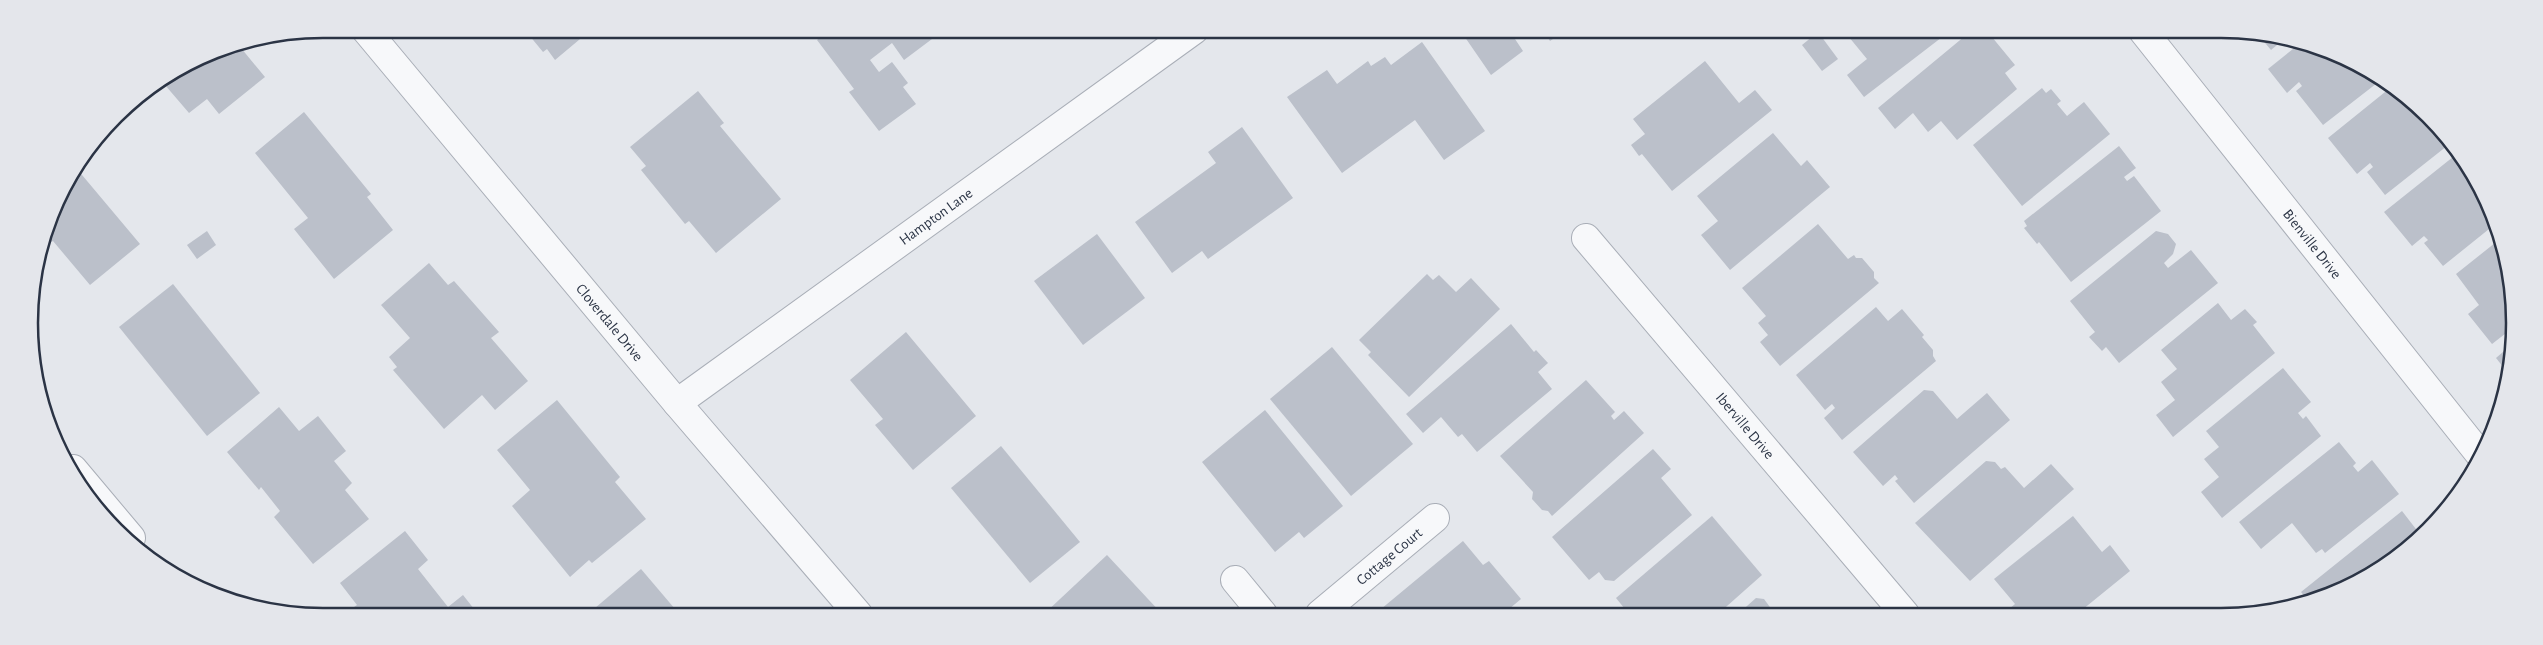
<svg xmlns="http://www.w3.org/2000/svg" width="2543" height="645" viewBox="0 0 2543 645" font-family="'Alegreya Sans',sans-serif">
<rect width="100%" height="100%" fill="#e4e7ec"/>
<g fill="#bbc0ca">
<polygon points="525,29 592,29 555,60 547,49 543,52 529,35 533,33 530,29 528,32"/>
<polygon points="830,29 932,30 936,36 904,60 892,43 870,60 879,72 892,62 908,83 903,87 916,104 879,131 849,92 854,89 817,40"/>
<polygon points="1460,30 1521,30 1513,36 1523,51 1491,75"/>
<polygon points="1543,30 1566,30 1550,41"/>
<polygon points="1844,31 1950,31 1864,97 1847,75 1867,59"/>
<polygon points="1971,31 1987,31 2015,65 2005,73 2017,89 1957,140 1941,121 1928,132 1913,113 1895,129 1878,108"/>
<polygon points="2255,31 2259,31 2283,40 2271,50"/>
<polygon points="1818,32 1838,59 1822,71 1802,45"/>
<polygon points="1422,42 1485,131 1444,160 1415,120 1342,173 1287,97 1327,70 1337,84 1368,61 1371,66 1385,57 1391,65"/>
<polygon points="246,44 241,48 265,77 219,114 207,99 189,113 165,85 181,69 210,51"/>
<polygon points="2298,45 2368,68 2381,80 2323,125 2296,91 2302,86 2299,82 2287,93 2268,69"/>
<polygon points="1705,61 1739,103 1755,90 1772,110 1672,191 1642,154 1639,156 1631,145 1645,134 1633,119"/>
<polygon points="2042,88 2046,93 2051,89 2061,101 2057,104 2067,116 2084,102 2110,134 2022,206 1973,145"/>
<polygon points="2390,88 2452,142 2385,195 2367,172 2373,167 2370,163 2357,174 2328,138"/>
<polygon points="698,91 724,123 720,126 781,199 716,253 689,221 685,224 641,170 646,166 630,147"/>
<polygon points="304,112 371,194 367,197 393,230 334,279 294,229 308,218 255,153"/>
<polygon points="1242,127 1293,198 1208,259 1202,251 1172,273 1135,222 1216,163 1208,152"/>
<polygon points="1773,133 1801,166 1807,160 1830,187 1730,270 1701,235 1718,221 1697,196"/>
<polygon points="2119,146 2136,168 2124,177 2127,181 2134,176 2161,211 2071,282 2039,242 2037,244 2024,228 2027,226 2024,221"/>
<polygon points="2458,153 2494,225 2443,266 2424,243 2428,240 2424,236 2412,246 2384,212"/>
<polygon points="77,169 140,244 90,285 53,241 45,245 59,192"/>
<polygon points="1818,224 1848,259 1854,255 1856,258 1862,258 1874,272 1874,278 1879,283 1780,366 1760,342 1768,335 1758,323 1766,316 1742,288"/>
<polygon points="207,231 216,245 197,259 187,245"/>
<polygon points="2156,231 2168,234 2176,244 2173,254 2164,263 2168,268 2191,250 2218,283 2119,363 2106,347 2102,351 2089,337 2095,332 2070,301"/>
<polygon points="1097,234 1145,298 1083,345 1034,281"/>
<polygon points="2500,239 2504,247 2510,330 2492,344 2468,314 2479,305 2456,274"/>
<polygon points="429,263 448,285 454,281 499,332 491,338 528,381 495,410 482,395 444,429 393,370 397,367 389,357 410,338 381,305"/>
<polygon points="1427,274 1433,280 1439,275 1456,292 1471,278 1500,309 1409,397 1368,355 1371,352 1359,340"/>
<polygon points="173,284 260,393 207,436 119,327"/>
<polygon points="2218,303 2231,320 2245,309 2257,322 2253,325 2275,353 2173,437 2156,415 2175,400 2161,382 2177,369 2161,350"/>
<polygon points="1876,307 1888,321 1902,309 1924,335 1922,337 1933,350 1933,356 1936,361 1842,440 1824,418 1835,408 1832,404 1825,410 1796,375"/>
<polygon points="1511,324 1534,352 1536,350 1548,363 1538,372 1552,389 1477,452 1462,434 1458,437 1441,417 1423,433 1406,414"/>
<polygon points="906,332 976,416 913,470 875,425 883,419 850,380"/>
<polygon points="2511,345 2512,361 2508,373 2496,358"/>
<polygon points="1332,347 1413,444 1351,496 1270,399"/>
<polygon points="2283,368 2311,402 2298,413 2303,419 2306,416 2321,436 2222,518 2201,492 2219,477 2204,459 2219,447 2206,431"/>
<polygon points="1586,380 1615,412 1611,416 1614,420 1624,411 1644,433 1552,516 1548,511 1542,510 1532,499 1533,492 1500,456"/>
<polygon points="1924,390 1933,391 1957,419 1987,393 2010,420 1914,503 1895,481 1898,479 1895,475 1883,486 1853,452"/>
<polygon points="557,400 620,477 615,482 646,519 592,563 589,560 570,577 512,506 530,490 497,450"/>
<polygon points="279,407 299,431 318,416 346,451 334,461 352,483 345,490 369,519 313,564 274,517 280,511 261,487 259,490 227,452"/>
<polygon points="1265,410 1343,506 1304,538 1299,532 1275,552 1202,462"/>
<polygon points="2339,442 2356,463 2353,466 2358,472 2372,460 2399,494 2325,553 2322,549 2316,553 2292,523 2261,549 2239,522"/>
<polygon points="1001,446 1080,542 1030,583 951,488"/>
<polygon points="1653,449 1671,469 1661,478 1692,515 1614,581 1605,580 1599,572 1589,580 1552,537"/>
<polygon points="1986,461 1995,462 2001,469 2005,467 2024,488 2051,464 2074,489 1970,581 1915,523"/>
<polygon points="2402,511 2419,533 2412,538 2411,542 2350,586 2307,599 2301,592"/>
<polygon points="1712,516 1762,575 1718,614 1629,614 1616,598"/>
<polygon points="2073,516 2102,552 2110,545 2130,571 2077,614 2003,614 2015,604 1994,579"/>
<polygon points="405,531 428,560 418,569 448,607 463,595 478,614 359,614 354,607 357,605 340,583"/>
<polygon points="1463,541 1483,565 1489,561 1521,599 1503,614 1375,614"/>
<polygon points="1107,555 1162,614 1044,614"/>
<polygon points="641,569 675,609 670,614 588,614"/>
<polygon points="1756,598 1764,599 1775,614 1738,614"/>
</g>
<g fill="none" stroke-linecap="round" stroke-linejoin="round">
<defs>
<g id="minor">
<path id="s1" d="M365,29L677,403L858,614"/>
<path id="s2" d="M2143,31L2481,456"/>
<path id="s3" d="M1586,238L1905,614"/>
<path id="s4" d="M677,403L1194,30"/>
<polyline points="73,469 131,538"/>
<polyline points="1235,580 1263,614"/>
<path id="s5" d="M1320,614L1435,518"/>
</g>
</defs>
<use href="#minor" stroke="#a9aeb7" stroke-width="30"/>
<use href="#minor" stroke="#f7f8fa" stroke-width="28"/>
</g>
<g text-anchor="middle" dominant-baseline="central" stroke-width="5" stroke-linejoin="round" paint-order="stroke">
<g font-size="15" fill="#2b3445" stroke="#f4f6f9">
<text stroke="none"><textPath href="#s4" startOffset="319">Hampton Lane</textPath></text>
<text stroke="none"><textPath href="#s2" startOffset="272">Bienville Drive</textPath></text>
<text stroke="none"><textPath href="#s1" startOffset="382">Cloverdale Drive</textPath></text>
<text stroke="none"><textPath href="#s3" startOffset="246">Iberville Drive</textPath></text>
<text stroke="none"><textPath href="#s5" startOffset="90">Cottage Court</textPath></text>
</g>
</g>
<path d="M0 0H2543V645H0ZM323 38H2221A285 285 0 0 1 2506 323V323A285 285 0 0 1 2221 608H323A285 285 0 0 1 38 323V323A285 285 0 0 1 323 38Z" fill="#e4e6eb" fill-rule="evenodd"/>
<path fill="none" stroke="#2b3445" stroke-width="2.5" d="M323 38H2221A285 285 0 0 1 2506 323V323A285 285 0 0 1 2221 608H323A285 285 0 0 1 38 323V323A285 285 0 0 1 323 38Z"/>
</svg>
